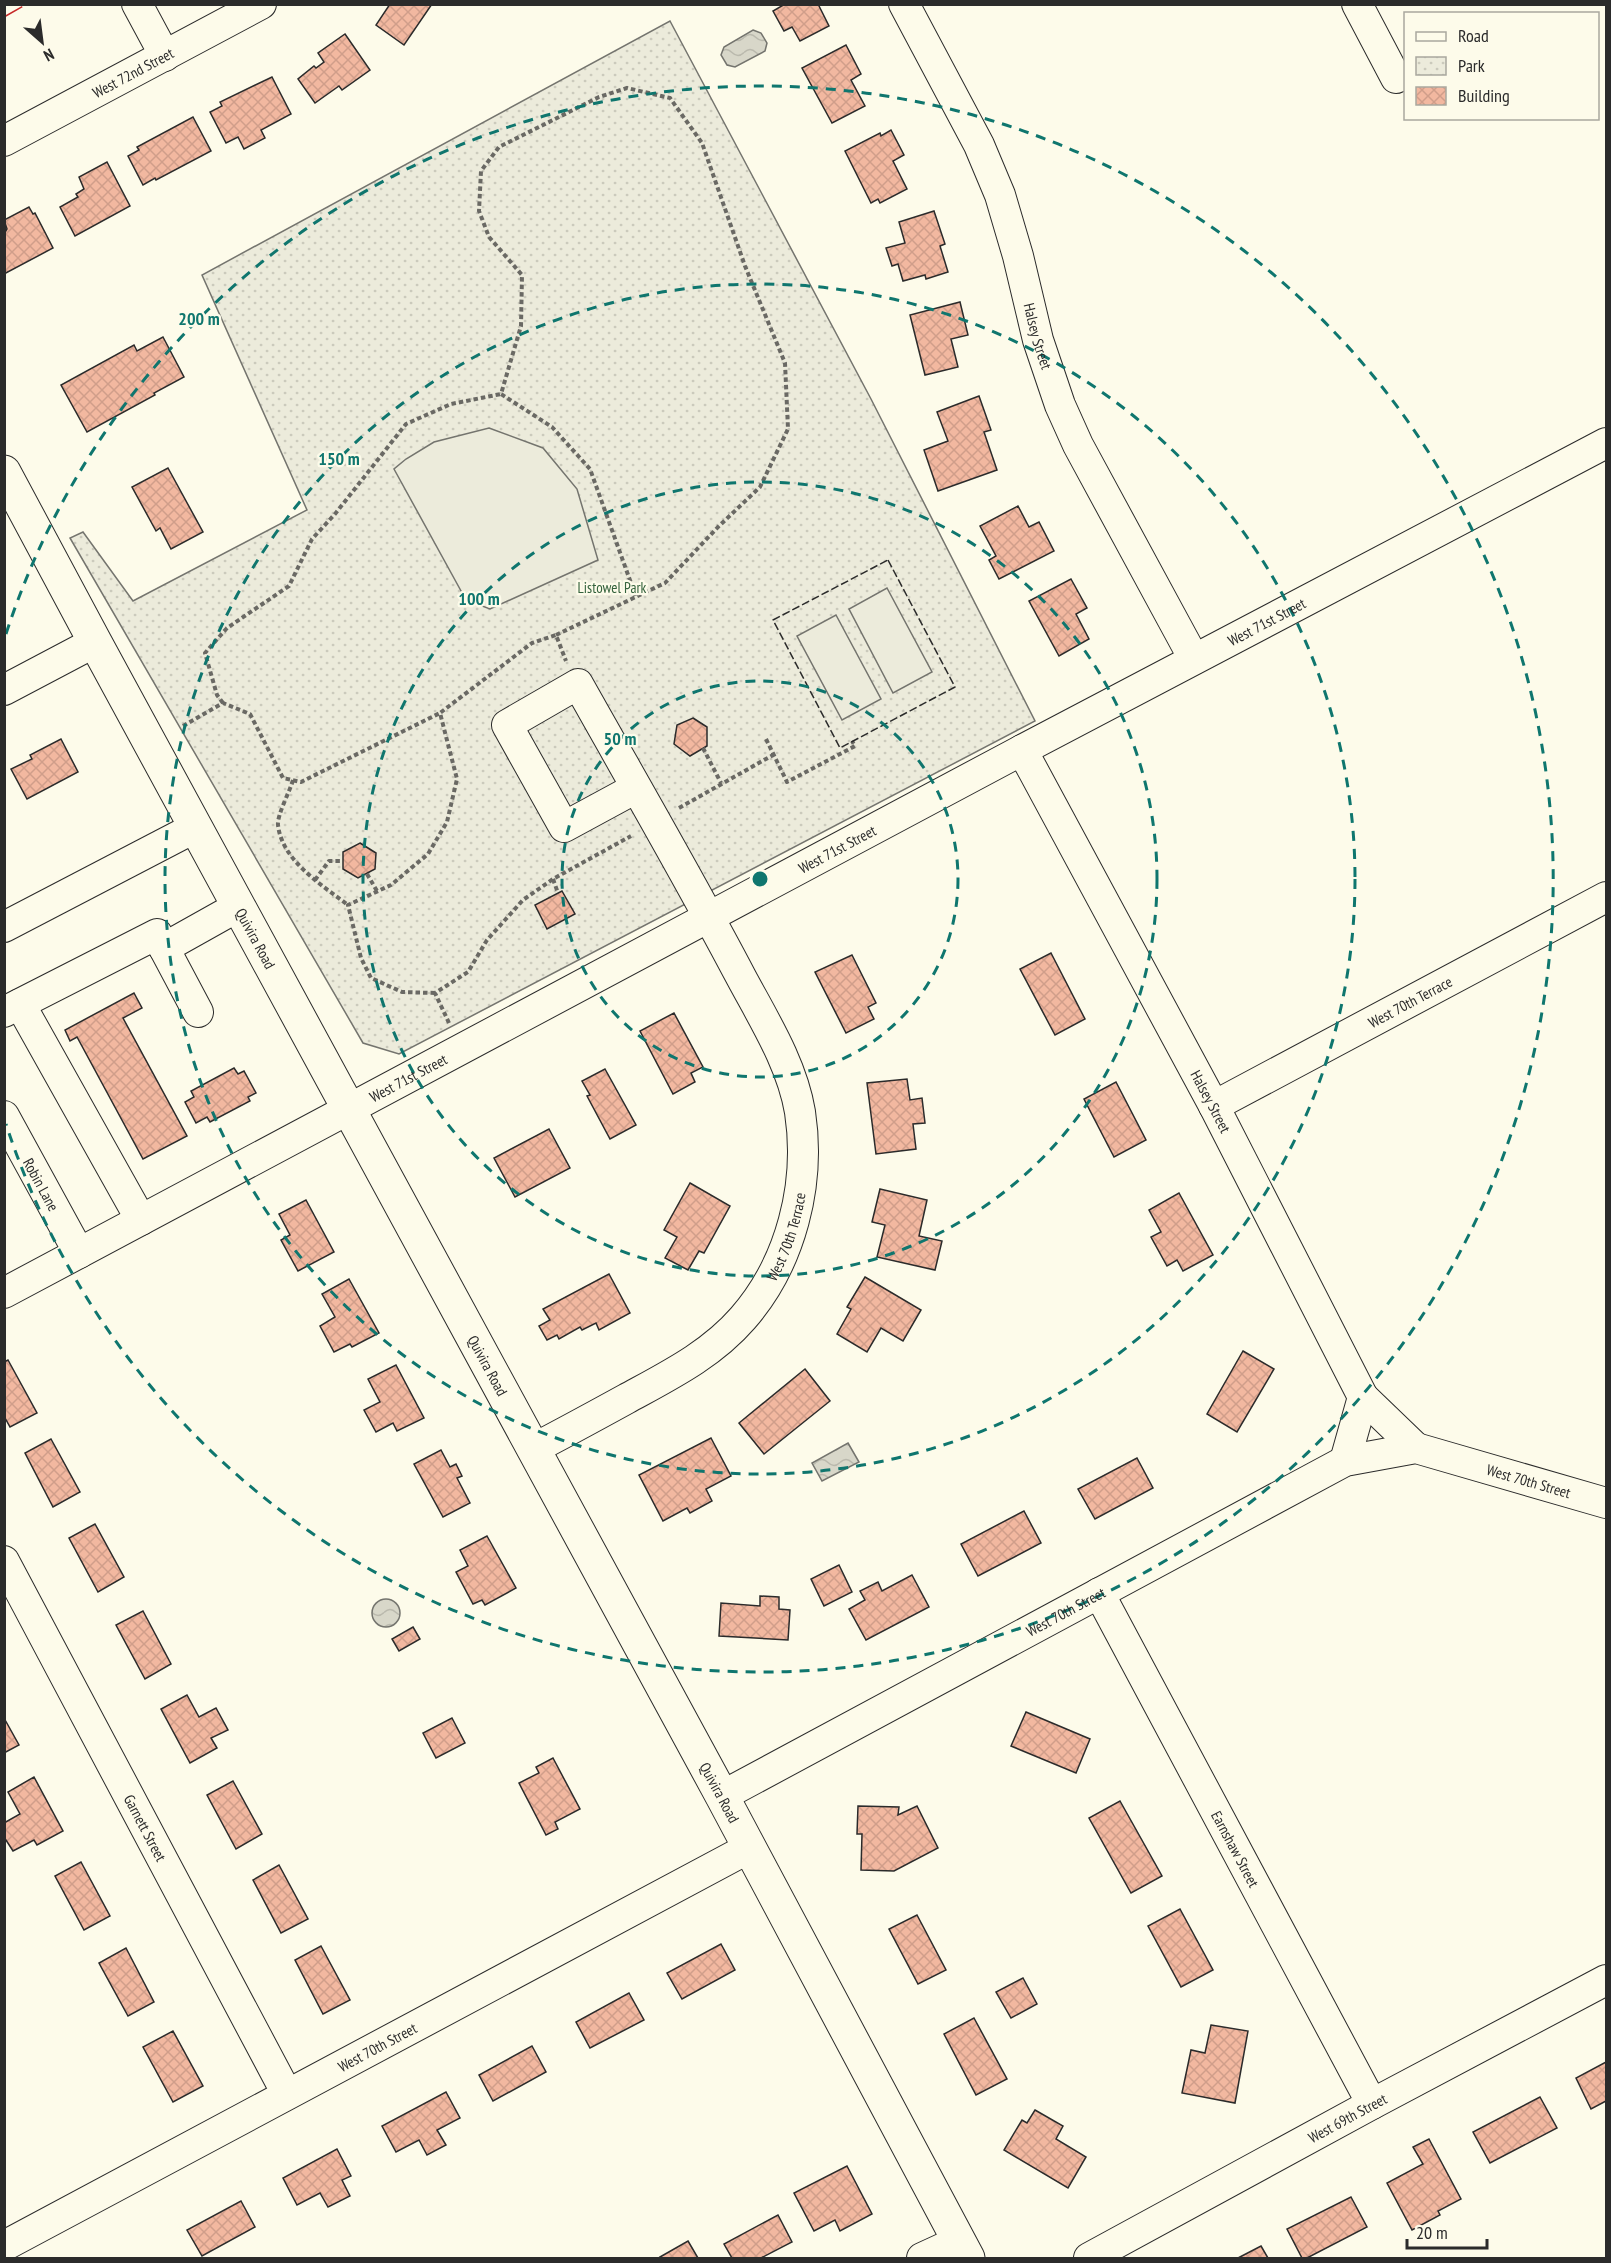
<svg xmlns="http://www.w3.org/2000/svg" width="1611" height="2263" viewBox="0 0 1611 2263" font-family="'PT Sans Narrow',sans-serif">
<defs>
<pattern id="park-dots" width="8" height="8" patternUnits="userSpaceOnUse" patternTransform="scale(1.5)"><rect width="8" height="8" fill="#ecebdb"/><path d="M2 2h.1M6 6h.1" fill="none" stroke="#cbcabc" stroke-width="1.8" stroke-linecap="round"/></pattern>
<pattern id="water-waves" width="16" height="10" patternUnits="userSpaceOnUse" patternTransform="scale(1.5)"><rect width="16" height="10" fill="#d8d7c9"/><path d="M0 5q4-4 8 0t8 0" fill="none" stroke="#bab9ad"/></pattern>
<pattern id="building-cross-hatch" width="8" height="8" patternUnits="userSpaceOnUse" patternTransform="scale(1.5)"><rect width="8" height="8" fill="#f2b8a0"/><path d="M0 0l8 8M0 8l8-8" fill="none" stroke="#d09e8a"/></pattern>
</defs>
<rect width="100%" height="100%" fill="#fdfbea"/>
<polygon fill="url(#park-dots)" stroke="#74746e" stroke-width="1.5" points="670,21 871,399 1035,721 399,1054 363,1043 70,538 83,532 133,601 307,510 202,275"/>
<g fill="#ecebdb" stroke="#74746e" stroke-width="1.5">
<polygon points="489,428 543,448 577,489 598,560 490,609 466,600 394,469 406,459 434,442"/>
<polygon points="887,588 932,672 893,693 849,609"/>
<polygon points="836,615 881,699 842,720 797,636"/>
</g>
<g fill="url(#water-waves)" stroke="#74746e" stroke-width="1.5">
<polygon points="753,30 761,33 767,43 765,51 735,67 727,65 721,55 724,47"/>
<polygon points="848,1443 859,1462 822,1481 812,1463"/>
<circle cx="386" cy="1613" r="14"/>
</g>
<g fill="url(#building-cross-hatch)" stroke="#2b2b2b" stroke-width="1.5">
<polygon points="390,4 432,4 404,45 376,25"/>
<polygon points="785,4 818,4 829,26 800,41 792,27 784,31 773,11"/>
<polygon points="345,34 370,70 342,90 339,86 315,103 298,79 314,66 316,68 324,62 318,53"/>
<polygon points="846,45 861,74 851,80 865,106 832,123 802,68"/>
<polygon points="272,77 291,114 261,130 265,138 244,149 238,137 226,143 210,112 222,106 220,102"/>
<polygon points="193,117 211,151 156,180 155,178 143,185 128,156 139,150 137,147"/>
<polygon points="891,130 904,155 893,161 907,189 880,203 878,199 871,203 845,151 880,133 881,136"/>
<polygon points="107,162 130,206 75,236 60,207 78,197 76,194 84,189 79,177"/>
<polygon points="29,207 33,214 35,213 53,248 4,274 4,234 7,229 4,220"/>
<polygon points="934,211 945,244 940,246 948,272 926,279 925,275 903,281 898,264 892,266 886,248 905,243 899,222"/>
<polygon points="960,302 968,335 951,339 958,367 925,375 910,315"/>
<polygon points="163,337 184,377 154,393 155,395 87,432 61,385 134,345 137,351"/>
<polygon points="979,396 991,430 984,432 997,470 938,491 924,450 948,441 937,412"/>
<polygon points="168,468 203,532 171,549 160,528 156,531 132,487"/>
<polygon points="1018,506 1029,527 1039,522 1054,551 999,579 989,560 996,556 980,526"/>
<polygon points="1071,579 1087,608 1076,614 1089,639 1059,656 1029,601"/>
<polygon points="693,718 707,727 707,746 690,756 674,744 677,725"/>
<polygon points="61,739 78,772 27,799 11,769 32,759 30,755"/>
<polygon points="360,843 376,853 375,869 358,878 343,869 343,852"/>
<polygon points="562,891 575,914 547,929 535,905"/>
<polygon points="1051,953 1085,1019 1055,1035 1020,969"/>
<polygon points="852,955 876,1003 868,1007 874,1019 846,1033 815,972"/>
<polygon points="134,993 142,1008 123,1018 187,1136 143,1159 77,1037 70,1041 65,1030"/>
<polygon points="674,1013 703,1067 691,1073 695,1082 673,1094 640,1031"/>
<polygon points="234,1068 238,1074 244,1071 256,1093 248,1097 250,1101 210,1122 207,1117 196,1123 185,1102 194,1097 191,1091"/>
<polygon points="605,1069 636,1125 610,1139 587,1096 590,1095 582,1081"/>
<polygon points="907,1079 910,1100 922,1098 925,1123 913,1124 916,1149 876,1154 867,1083"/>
<polygon points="1116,1082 1146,1140 1114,1157 1084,1099"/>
<polygon points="549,1129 570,1168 515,1197 494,1158"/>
<polygon points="690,1183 730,1206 704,1253 699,1251 688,1270 665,1258 677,1237 664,1230"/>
<polygon points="880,1189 927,1200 919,1236 942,1241 935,1270 877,1257 885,1225 872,1222"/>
<polygon points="1179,1193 1213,1255 1183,1271 1177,1260 1167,1266 1151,1237 1161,1232 1149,1210"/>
<polygon points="306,1200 334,1252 298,1271 281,1240 290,1235 279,1214"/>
<polygon points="609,1274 630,1313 599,1330 596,1323 582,1330 580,1327 559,1339 557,1335 547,1340 539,1326 550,1320 543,1309"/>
<polygon points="865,1277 921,1310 903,1341 881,1328 867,1352 837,1334 851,1309 847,1307"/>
<polygon points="349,1279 379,1333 352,1347 350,1344 334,1352 320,1326 335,1317 322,1294"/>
<polygon points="1243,1351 1274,1369 1237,1432 1207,1414"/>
<polygon points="8,1360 37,1413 10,1427 4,1416 4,1362"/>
<polygon points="396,1365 424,1418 397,1431 393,1423 376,1432 364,1410 380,1402 368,1379"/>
<polygon points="805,1369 830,1401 764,1454 739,1423"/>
<polygon points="711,1438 731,1476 706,1489 712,1501 690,1513 687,1508 663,1521 639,1475"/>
<polygon points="51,1439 80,1492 53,1507 25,1453"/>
<polygon points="441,1450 450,1467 456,1464 462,1476 457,1478 470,1503 443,1517 414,1464"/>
<polygon points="1137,1458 1153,1488 1095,1519 1078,1489"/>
<polygon points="1024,1511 1041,1543 978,1576 961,1544"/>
<polygon points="95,1524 124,1577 98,1592 69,1538"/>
<polygon points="487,1536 516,1588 485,1605 482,1600 473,1604 456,1572 468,1566 460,1550"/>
<polygon points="839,1565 852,1592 824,1606 811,1579"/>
<polygon points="912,1575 929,1607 866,1640 849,1609 865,1600 860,1591 878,1582 882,1591"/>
<polygon points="760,1596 779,1597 779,1609 790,1610 788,1640 719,1636 721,1603 760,1606"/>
<polygon points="143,1611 171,1664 145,1679 116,1625"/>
<polygon points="413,1627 420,1639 399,1651 392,1639"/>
<polygon points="187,1695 199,1717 216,1708 228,1730 211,1738 217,1748 190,1763 161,1709"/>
<polygon points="1026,1712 1090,1739 1076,1773 1011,1746"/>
<polygon points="4,1718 19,1745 4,1753"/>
<polygon points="452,1718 465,1743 436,1758 423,1733"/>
<polygon points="553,1758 580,1809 555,1822 558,1829 546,1835 519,1783 539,1773 536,1767"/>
<polygon points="34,1777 63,1831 37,1845 34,1840 13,1851 4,1837 4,1823 20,1814 8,1792"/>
<polygon points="233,1781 262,1834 236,1849 207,1795"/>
<polygon points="1120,1801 1162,1876 1131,1893 1089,1818"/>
<polygon points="858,1806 899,1807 898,1815 917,1806 938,1848 894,1871 861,1870 862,1834 857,1834"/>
<polygon points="81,1862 110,1916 84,1930 55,1876"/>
<polygon points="279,1865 308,1919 281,1933 253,1880"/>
<polygon points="1180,1909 1213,1970 1181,1987 1148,1926"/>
<polygon points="917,1915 946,1970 918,1984 889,1929"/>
<polygon points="721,1944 735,1970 682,1999 667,1973"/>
<polygon points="321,1946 350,2000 323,2014 295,1960"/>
<polygon points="126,1948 154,2002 128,2016 99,1963"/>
<polygon points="1023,1978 1037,2004 1011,2018 996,1992"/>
<polygon points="629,1993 644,2020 590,2048 576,2022"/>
<polygon points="974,2018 1007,2079 976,2095 944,2034"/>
<polygon points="1211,2025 1248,2031 1235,2103 1182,2093 1191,2050 1205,2053"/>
<polygon points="173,2031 203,2086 173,2102 143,2047"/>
<polygon points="532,2046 546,2072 493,2101 479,2075"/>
<polygon points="1606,2062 1606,2101 1591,2109 1576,2078"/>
<polygon points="446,2092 460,2118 437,2130 446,2145 427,2155 419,2140 396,2152 382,2126"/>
<polygon points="1540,2097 1557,2128 1490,2163 1473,2132"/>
<polygon points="1035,2110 1063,2126 1056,2139 1086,2157 1068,2188 1004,2150 1022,2120 1027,2123"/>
<polygon points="1429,2139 1461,2199 1438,2211 1440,2215 1412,2230 1387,2183 1423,2164 1413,2147"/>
<polygon points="337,2149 351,2176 342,2180 350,2196 328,2207 320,2193 297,2205 283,2178"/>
<polygon points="847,2166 872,2214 840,2231 835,2220 814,2231 794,2193"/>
<polygon points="1351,2197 1367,2227 1307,2258 1302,2258 1287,2229"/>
<polygon points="241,2201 255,2227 202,2256 187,2230"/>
<polygon points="778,2215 792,2242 761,2258 732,2258 724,2244"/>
<polygon points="688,2241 698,2258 661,2258 660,2257"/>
<polygon points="1261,2246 1268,2258 1238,2258"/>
</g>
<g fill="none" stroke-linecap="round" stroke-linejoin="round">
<defs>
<g id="minor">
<polyline points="137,4 165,56"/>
<path id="s1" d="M904,4L979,145L1000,195L1018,256L1038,340L1060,405L1078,445L1194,659"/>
<polyline points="1357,4 1396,78"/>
<path id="s2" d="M4,141L261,4"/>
<polyline points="4,690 95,642"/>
<path id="s3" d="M1022,750L1214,1106L1363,1397L1345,1461"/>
<polyline points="4,927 196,827"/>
<polyline points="20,1004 141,1220"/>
<polyline points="4,1012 157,934 164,948"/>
<polyline points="198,1012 164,948 239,906"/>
<path id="s4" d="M1214,1106L1606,897"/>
<path id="s5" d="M4,1116L79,1253"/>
<path id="s6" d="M4,1293L1022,750L1606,443"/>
<polyline points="1363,1397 1416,1448"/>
<path id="s7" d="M533,1449C564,1433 595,1416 626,1399C668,1376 711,1355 743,1318C791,1263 811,1184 800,1112C792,1064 764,1020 741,977C689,878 633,782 578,684L507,725L564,827L636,788"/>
<path id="s8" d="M4,1561L287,2094"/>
<path id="s9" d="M1099,1593L1372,2104"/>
<path id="s10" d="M722,1796L1345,1461L1416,1448L1606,1503"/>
<path id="s11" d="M4,2246L749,1848"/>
<polyline points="922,2258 959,2241"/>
<path id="s12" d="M1089,2258L1372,2104L1606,1980"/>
</g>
<g id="major">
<path id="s13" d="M4,472L95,642L722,1796L968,2258"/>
</g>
</defs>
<use href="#minor" stroke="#2b2b2b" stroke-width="32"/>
<use href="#major" stroke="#2b2b2b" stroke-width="35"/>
<g stroke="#6a6964" stroke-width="4" stroke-dasharray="4.5 3" stroke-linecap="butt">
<polyline points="556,635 665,583 718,527 760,487 788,429 785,363 745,266 702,143 670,98 627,88 599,97 499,147 481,171 479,211 489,237 522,275 521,326 501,394 552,427 590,469 636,597"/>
<polyline points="223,703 217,695 205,653 227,628 289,586 312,539 335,514 406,424 451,404 501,394"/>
<polyline points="183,726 223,703 250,714 283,778 301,782 440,713"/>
<polyline points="766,739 787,782 855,746 852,741"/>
<polyline points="703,748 721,783"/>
<path d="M293,780C290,791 277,815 278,825C282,861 322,885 348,905"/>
<polyline points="679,808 773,755"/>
<polyline points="367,874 377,891"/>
<polyline points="553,879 558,893"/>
<polyline points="315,880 329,861 343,861"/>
<polyline points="435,993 402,992 371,978 361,958 348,905 391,885 428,854 447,822 457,779 440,713 532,643 556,635 566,661"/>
<polyline points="449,1023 435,993 468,972 487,940 523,900 553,879 631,836"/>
</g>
<use href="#minor" stroke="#fdfbea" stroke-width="30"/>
<use href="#major" stroke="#fdfbea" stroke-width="33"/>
<polygon stroke="#2b2b2b" stroke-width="1.5" stroke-dasharray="8 3" stroke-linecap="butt" points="888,560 955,687 840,748 773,620"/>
<polyline stroke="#c62828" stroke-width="1.5" stroke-dasharray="21 4.5 3 4.5" stroke-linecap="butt" points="4,17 27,4"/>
</g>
<g fill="none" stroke="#0f766e" stroke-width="3" stroke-dasharray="10 8">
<circle cx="760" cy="879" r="198"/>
<circle cx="760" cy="879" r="397"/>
<circle cx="760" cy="879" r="595"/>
<path d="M6 634A793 793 0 1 1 6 1124"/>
</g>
<g text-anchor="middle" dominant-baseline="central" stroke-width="4.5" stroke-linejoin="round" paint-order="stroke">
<g font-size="15" fill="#2b2b2b" stroke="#fdfbea">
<text stroke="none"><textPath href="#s2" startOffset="146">West 72nd Street</textPath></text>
<text stroke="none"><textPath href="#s1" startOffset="360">Halsey Street</textPath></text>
<text stroke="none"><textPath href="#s6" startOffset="1430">West 71st Street</textPath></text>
<text stroke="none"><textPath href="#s6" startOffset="944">West 71st Street</textPath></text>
<text stroke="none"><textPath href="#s13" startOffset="530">Quivira Road</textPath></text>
<text stroke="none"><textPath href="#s4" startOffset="222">West 70th Terrace</textPath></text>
<text stroke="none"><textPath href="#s6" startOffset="458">West 71st Street</textPath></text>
<text stroke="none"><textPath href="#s3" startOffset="399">Halsey Street</textPath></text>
<text stroke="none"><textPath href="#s5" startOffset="78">Robin Lane</textPath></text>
<text stroke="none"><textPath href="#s7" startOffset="342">West 70th Terrace</textPath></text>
<text stroke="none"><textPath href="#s13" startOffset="1016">Quivira Road</textPath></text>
<text stroke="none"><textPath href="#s10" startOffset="897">West 70th Street</textPath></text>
<text stroke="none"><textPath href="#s10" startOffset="390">West 70th Street</textPath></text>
<text stroke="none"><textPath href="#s13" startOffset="1502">Quivira Road</textPath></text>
<text stroke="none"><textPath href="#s8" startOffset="302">Garnett Street</textPath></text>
<text stroke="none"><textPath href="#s9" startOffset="290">Earnshaw Street</textPath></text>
<text stroke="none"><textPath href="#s11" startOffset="423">West 70th Street</textPath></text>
<text stroke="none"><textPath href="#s12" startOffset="294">West 69th Street</textPath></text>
</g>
<g font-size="15" fill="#34623c" stroke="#fdfbea">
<text x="612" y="587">Listowel Park</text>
</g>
</g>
<circle cx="760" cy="879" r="9" fill="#0f766e" stroke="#fdfbea" stroke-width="3"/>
<g font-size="18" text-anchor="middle" font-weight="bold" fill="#0f766e" stroke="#fdfbea" stroke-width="4.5" stroke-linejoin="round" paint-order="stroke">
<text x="199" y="325">200 m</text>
<text x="339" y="465">150 m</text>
<text x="479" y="605">100 m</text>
<text x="620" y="745">50 m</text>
</g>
<rect width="1611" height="2263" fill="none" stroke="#2b2b2b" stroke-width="12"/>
<rect x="1404" y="12" width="195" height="108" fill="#fdfbea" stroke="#a9a89e" stroke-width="1.5"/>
<rect x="1416" y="32" width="30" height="9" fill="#fdfbea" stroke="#a9a89e" stroke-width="1.5"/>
<text x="1458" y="42" font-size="18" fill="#2b2b2b">Road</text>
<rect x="1416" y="57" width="30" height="18" fill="url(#park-dots)" stroke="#a9a89e" stroke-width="1.5"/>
<text x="1458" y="72" font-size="18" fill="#2b2b2b">Park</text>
<rect x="1416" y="87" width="30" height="18" fill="url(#building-cross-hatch)" stroke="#a9a89e" stroke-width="1.5"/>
<text x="1458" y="102" font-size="18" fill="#2b2b2b">Building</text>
<g transform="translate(42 42) rotate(152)" stroke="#fdfbea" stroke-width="4.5" paint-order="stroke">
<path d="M0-4.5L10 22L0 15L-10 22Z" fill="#2b2b2b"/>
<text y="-9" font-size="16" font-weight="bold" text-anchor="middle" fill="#2b2b2b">N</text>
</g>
<path d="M1407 2239v9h80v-9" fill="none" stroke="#2b2b2b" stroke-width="3"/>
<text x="1416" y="2239" font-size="18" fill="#2b2b2b" stroke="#fdfbea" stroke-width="4.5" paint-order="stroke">20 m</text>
</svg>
